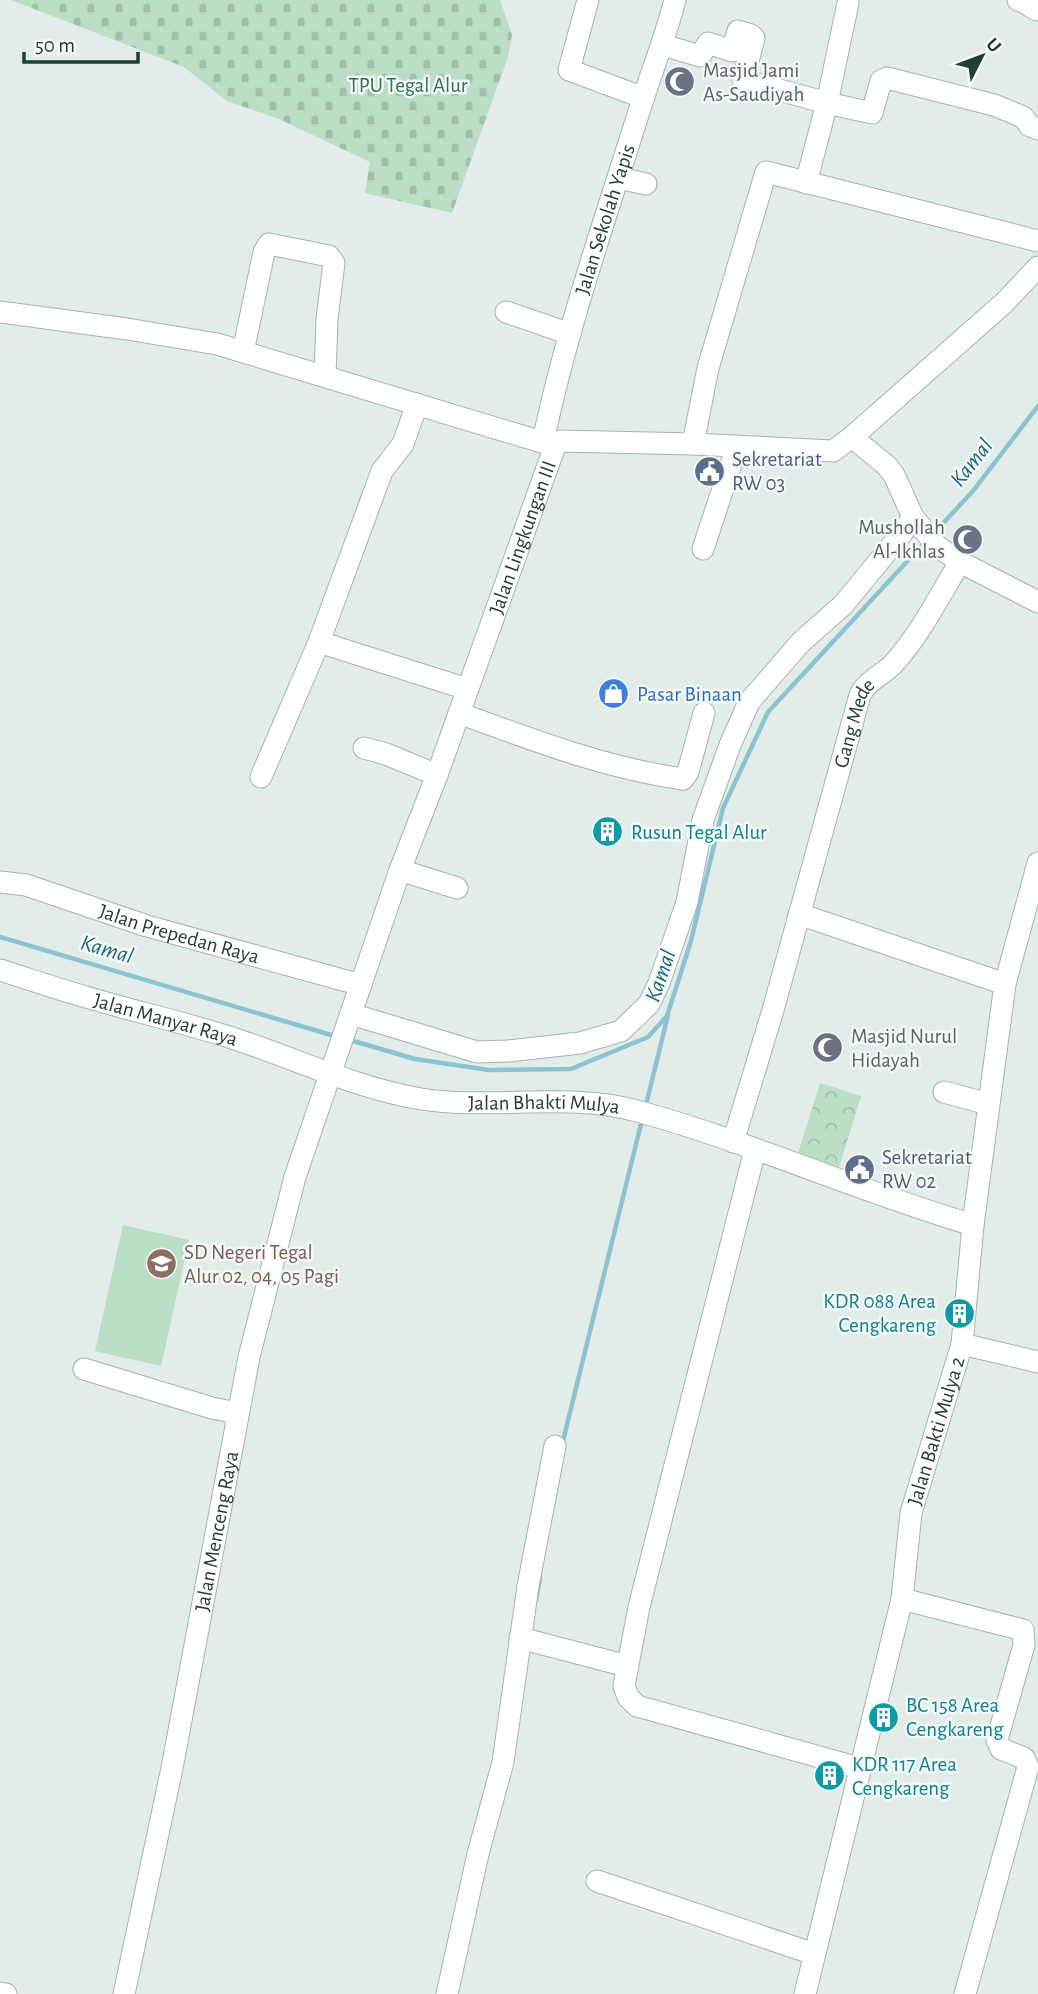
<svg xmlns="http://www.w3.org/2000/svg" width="1038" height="1994" viewBox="0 0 1038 1994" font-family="'Alegreya Sans',sans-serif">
<defs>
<pattern id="forest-crowns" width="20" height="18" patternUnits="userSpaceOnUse" patternTransform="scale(1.75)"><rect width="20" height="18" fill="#bcddc6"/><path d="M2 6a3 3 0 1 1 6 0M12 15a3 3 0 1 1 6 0" fill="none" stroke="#a1bfab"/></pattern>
<pattern id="cemetery-stones" width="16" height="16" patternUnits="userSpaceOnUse" patternTransform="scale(1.75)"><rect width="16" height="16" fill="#bcddc6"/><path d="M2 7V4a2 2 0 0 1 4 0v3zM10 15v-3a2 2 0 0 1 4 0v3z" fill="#a1bfab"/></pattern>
</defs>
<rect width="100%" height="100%" fill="#e2ece8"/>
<polygon fill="url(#forest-crowns)" points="820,1083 861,1096 835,1180 794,1166"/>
<polygon fill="url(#cemetery-stones)" points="11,0 500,0 512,35 508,57 452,213 365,193 370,162 279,119 227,101 184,67"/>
<polygon fill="#bcddc6" points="123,1225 189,1240 161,1366 95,1351"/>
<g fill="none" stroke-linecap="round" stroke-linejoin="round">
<g stroke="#8bc3d0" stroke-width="4.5">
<polyline points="935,532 973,491 1038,406"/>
<polyline points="0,937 338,1037"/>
<polyline points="350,1040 415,1059 489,1070 571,1069 648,1037 667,1016 691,941 723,808 768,712 926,541"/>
<polyline points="645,1109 668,1015"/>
<polyline points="562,1445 642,1120"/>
<polyline points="536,1600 540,1578"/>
</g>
<defs>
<g id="minor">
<polyline points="588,0 569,70 644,98"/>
<path d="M1018,0C1027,2 1030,8 1038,10"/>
<polyline points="663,45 700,56 708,43 732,51 738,31 751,35 754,38 743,80 827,103 872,113 881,81 887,78 994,105 1023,117 1030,126 1038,129"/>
<polyline points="619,178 646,184"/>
<polyline points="806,183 827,103 848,3"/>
<polyline points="0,312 127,329 217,344 555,446"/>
<polyline points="506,312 570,334"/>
<polyline points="243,352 264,252 269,244 329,256 334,263 327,319 325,375"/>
<polyline points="852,437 887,466 894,475 913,517 937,546 960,562 1038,602"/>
<path id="s1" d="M543,442C567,327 607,214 642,102C653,68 666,35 675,0"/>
<polyline points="693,444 708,368 766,172 1038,241"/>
<polyline points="703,549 737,446"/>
<polyline points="319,642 467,689"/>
<path d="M459,713C532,740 606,768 683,779L688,772L704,713"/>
<polyline points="364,748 386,754 437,775"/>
<polyline points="261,777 319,642 382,471 403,444 417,404"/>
<polyline points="400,870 457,888"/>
<path id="s2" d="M0,882L26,885L147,926L361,985"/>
<polyline points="799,914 1005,984"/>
<path id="s3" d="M0,970C29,979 57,989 86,997C133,1011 182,1022 229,1037C292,1057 355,1088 421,1099C492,1110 567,1092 637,1111C751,1142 860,1192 973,1225"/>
<polyline points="351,1014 477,1052 508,1051 580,1043 621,1031 649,1004 659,983 687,902 703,820 730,745 749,702 801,642 843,605 903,532 913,517"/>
<polyline points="944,1092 988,1104"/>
<path id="s4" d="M733,1142L773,1010L860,695C868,679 884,675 895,662C921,633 940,595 960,562"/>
<polyline points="755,1150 639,1607 624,1686 628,1697 637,1706 859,1768"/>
<polyline points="962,1344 1038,1362"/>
<polyline points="84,1369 212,1408 237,1413"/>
<polyline points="902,1599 1023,1630 1024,1645 997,1740 1001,1749 1024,1758 1028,1767 965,1994"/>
<polyline points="520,1638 627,1666"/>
<polyline points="597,1881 814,1954"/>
<polyline points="0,1993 6,1994"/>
<path id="s5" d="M124,1994L172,1768L249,1357L295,1177L400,870L437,775L555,446L561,441L693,444L833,451L852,437L1004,303L1038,267"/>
<polyline points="447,1994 478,1854 503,1762 528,1586 555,1446"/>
<path id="s6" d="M805,1994L902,1599L911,1513L962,1344L973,1225L1005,984L1038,863"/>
</g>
</defs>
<use href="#minor" stroke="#a5b4af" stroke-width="23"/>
<use href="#minor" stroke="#fff" stroke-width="21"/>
</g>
<defs>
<symbol id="mosque-disc" viewBox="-11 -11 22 22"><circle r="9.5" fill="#6b7280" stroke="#f3f9f6"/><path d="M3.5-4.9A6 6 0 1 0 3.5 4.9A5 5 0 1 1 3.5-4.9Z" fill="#fff"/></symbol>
<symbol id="civic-disc" viewBox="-11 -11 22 22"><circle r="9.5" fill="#5c6f8a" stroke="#f3f9f6"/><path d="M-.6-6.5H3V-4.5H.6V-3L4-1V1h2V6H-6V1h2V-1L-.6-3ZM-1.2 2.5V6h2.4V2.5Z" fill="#fff"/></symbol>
<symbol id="shop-disc" viewBox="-11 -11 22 22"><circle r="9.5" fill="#3f7fe0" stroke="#f3f9f6"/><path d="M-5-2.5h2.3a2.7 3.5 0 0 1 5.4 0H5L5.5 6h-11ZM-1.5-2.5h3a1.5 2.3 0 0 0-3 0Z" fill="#fff"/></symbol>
<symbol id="building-disc" viewBox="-11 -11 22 22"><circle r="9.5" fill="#0f9aa8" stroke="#f3f9f6"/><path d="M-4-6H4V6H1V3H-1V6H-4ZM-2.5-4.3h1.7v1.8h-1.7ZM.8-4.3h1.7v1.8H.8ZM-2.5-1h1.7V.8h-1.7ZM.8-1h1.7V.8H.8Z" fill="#fff"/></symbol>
<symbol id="school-disc" viewBox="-11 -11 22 22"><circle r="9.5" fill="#8d6e63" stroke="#f3f9f6"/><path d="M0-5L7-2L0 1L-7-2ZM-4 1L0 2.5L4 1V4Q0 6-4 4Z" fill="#fff"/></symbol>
</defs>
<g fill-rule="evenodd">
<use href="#mosque-disc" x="662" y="64" width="35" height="35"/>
<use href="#civic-disc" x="692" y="454" width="35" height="35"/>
<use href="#mosque-disc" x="950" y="522" width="35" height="35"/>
<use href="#shop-disc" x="596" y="676" width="35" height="35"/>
<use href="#building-disc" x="590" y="814" width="35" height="35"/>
<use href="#mosque-disc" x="810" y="1030" width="35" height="35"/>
<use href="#civic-disc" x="842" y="1152" width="35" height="35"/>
<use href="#school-disc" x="144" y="1246" width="35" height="35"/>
<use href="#building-disc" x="942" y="1296" width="35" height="35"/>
<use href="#building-disc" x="866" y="1700" width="35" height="35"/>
<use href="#building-disc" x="812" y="1758" width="35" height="35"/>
</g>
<g text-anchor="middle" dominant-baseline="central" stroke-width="5" stroke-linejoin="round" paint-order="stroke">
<g font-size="21" fill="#5b616d" stroke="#f3f9f6" text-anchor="start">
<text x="703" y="70">Masjid Jami<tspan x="703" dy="24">As-Saudiyah</tspan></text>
<text x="945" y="527" text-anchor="end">Mushollah<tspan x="945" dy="24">Al-Ikhlas</tspan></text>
<text x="851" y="1036">Masjid Nurul<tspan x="851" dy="24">Hidayah</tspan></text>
</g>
<g font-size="21" fill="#2d734b" stroke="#f3f9f6">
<text x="408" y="85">TPU Tegal Alur</text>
</g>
<g font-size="21" fill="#223d37" stroke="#f3f9f6">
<text stroke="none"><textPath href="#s1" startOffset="231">Jalan Sekolah Yapis</textPath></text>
<text stroke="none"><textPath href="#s5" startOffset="1514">Jalan Lingkungan III</textPath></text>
<text stroke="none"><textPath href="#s4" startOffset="436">Gang Mede</textPath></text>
<text stroke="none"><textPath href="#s2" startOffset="187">Jalan Prepedan Raya</textPath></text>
<text stroke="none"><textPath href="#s3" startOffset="173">Jalan Manyar Raya</textPath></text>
<text stroke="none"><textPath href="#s3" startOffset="564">Jalan Bhakti Mulya</textPath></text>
<text stroke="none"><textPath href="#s6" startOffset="579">Jalan Bakti Mulya 2</textPath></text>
<text stroke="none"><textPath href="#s5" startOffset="472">Jalan Menceng Raya</textPath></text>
</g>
<g font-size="21" fill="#4e5e75" stroke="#f3f9f6" text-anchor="start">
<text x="732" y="459">Sekretariat<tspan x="732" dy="24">RW 03</tspan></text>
<text x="882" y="1157">Sekretariat<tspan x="882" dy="24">RW 02</tspan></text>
</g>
<g font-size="21" fill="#366cbe" stroke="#f3f9f6" text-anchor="start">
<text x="637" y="694">Pasar Binaan</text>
</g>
<g font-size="21" fill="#0d838f" stroke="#f3f9f6" text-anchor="start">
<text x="631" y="832">Rusun Tegal Alur</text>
<text x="936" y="1301" text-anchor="end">KDR 088 Area<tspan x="936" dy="24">Cengkareng</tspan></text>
<text x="906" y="1705">BC 158 Area<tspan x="906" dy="24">Cengkareng</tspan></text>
<text x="852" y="1764">KDR 117 Area<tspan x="852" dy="24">Cengkareng</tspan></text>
</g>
<g font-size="21" fill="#785e54" stroke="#f3f9f6" text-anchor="start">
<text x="184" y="1252">SD Negeri Tegal<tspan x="184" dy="24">Alur 02, 04, 05 Pagi</tspan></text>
</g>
<g font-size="23" font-style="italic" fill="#1d6578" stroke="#f3f9f6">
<text transform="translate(972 463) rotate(-52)">Kamal</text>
<text transform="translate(107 950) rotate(16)">Kamal</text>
<text transform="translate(661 976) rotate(-71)">Kamal</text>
</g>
</g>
<g transform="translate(982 56) rotate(48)" stroke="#f3f9f6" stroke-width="5" paint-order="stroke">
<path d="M0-5L12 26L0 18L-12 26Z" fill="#223d37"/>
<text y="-10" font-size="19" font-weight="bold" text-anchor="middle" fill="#223d37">U</text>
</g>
<path d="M24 52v10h114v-10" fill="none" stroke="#223d37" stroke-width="3.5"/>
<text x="35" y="52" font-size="21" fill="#223d37" stroke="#f3f9f6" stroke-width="5" paint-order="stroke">50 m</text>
</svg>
